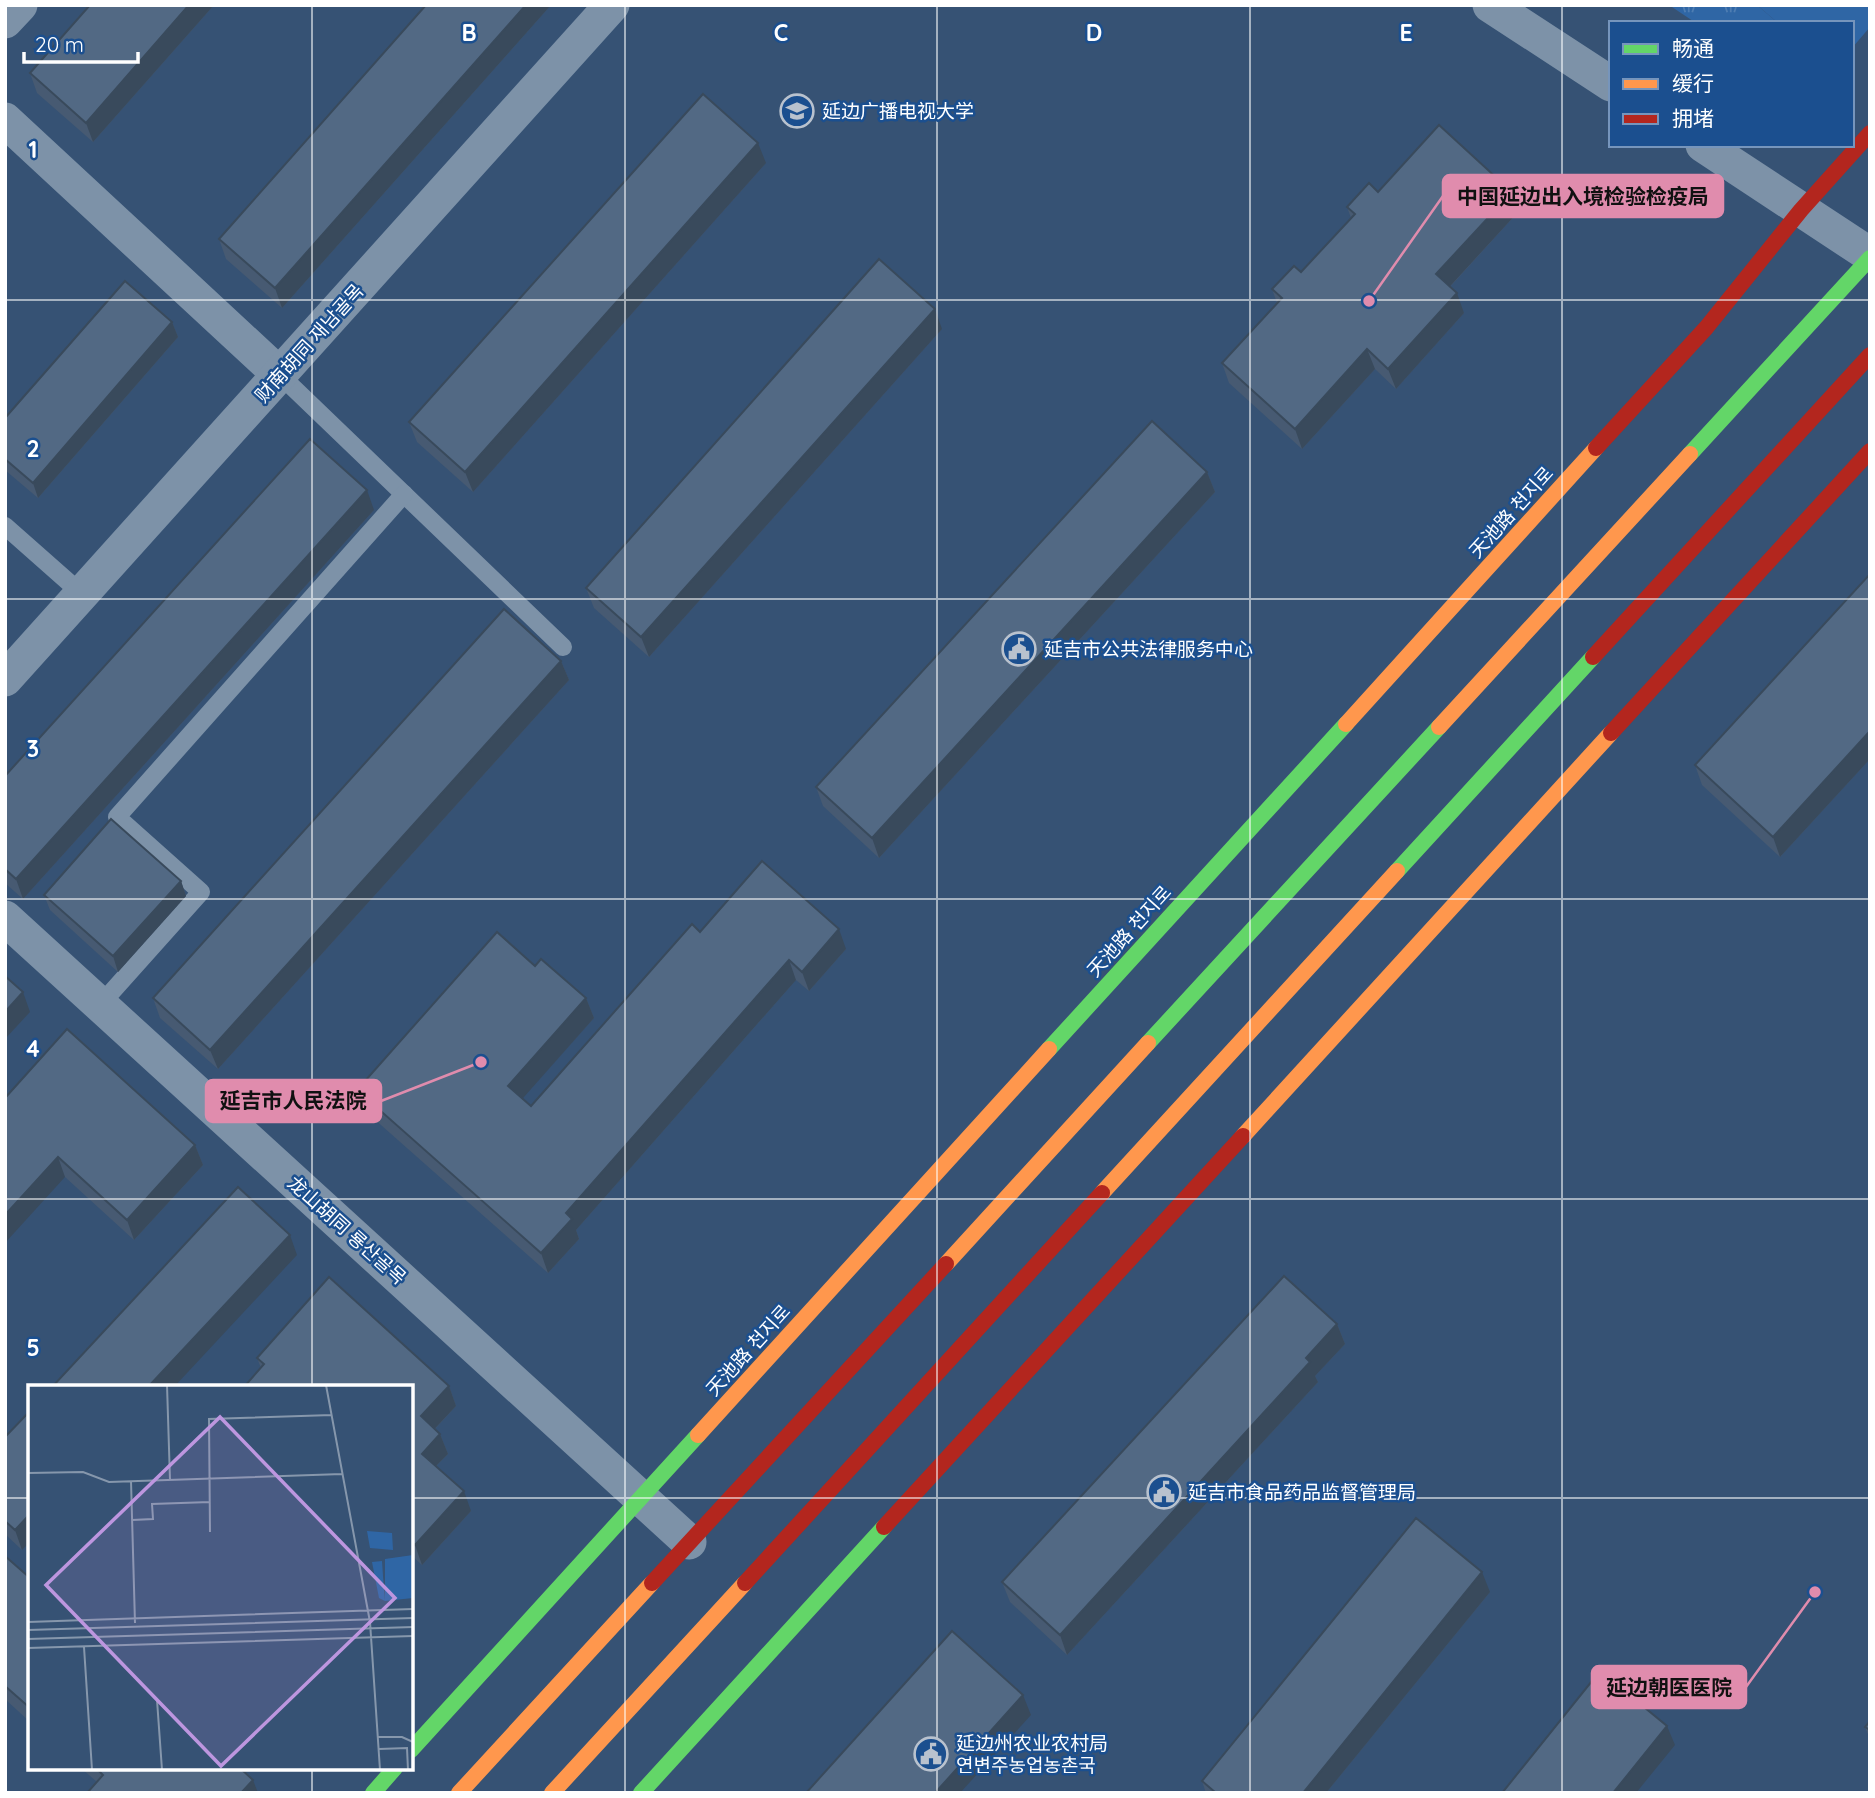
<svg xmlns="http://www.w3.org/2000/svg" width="1875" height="1798" viewBox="0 0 1875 1798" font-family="Quicksand,'Noto Sans SC','Noto Sans KR',sans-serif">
<defs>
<pattern id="grass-tufts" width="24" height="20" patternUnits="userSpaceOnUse" patternTransform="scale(1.75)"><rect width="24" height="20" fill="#2f66a5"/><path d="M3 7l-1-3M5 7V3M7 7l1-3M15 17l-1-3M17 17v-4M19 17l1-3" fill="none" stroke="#4e7db2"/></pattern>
</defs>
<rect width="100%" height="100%" fill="#365274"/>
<polygon fill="url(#grass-tufts)" points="1669,5 1757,5 1778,23 1696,23"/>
<polygon fill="#2f66a5" points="1757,5 1870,5 1870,27 1852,48 1852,23 1778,23"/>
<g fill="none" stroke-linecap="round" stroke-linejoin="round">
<g stroke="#7d92a8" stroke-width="18">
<polyline points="280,375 563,647"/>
<polyline points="5,526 82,594"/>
<polyline points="100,1005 201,892 117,817 404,494"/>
</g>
<g stroke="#7d92a8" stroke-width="35">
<polyline points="1490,5 1611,84"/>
<polyline points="5,21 20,5"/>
<polyline points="5,120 280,375"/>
<polyline points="1703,145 1870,255"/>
<polyline points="5,679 612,5"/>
<polyline points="5,918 689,1542"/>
</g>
<g stroke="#63d668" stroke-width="16">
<polyline points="1690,454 1870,258"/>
<polyline points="1397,871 1593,657"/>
<polyline points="1148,1043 1439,727"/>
<polyline points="1049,1049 1346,724"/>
<polyline points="411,1750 698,1435"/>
<polyline points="373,1793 395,1768"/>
<polyline points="641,1793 884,1527"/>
</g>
<g stroke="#ff974d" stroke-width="16">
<polyline points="1346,724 1596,448"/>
<polyline points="1439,727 1690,454"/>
<polyline points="1243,1136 1611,733"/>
<polyline points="1102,1193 1397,871"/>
<polyline points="946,1264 1148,1043"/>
<polyline points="698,1435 1049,1049"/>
<polyline points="459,1793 652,1583"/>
<polyline points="552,1793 745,1583"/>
</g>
<g stroke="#b3261e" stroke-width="16">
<polyline points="1596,448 1706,328 1801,210 1870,133"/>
<polyline points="1593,657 1870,355"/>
<polyline points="1611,733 1870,451"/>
<polyline points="884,1527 1243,1136"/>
<polyline points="652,1583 946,1264"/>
<polyline points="745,1583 1102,1193"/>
</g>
</g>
<g fill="#475a72">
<polygon points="90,5 214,5 93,142 37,93 30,73"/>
<polygon points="426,5 551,5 282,308 226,259 219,239"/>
<polygon points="766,163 473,492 417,442 409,422"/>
<polygon points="1378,192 1512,192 1519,211 1450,287 1464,313 1396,389 1375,369 1302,449 1229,383 1222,363 1277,303 1272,289 1301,272 1351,218 1347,207"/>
<polygon points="172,322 178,337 38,498 5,470 5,418"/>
<polygon points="942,329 649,657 594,608 586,588"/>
<polygon points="1207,472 1215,492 879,858 823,806 816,787"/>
<polygon points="374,510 23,899 5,883 5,776"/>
<polygon points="1870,574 1870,759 1780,857 1702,785 1695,765"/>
<polygon points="561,661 569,680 218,1069 160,1018 153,998"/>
<polygon points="181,881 186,896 118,972 50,910 44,895"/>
<polygon points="700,932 846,949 809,991 796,980 576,1230 579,1239 548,1273 364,1110 357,1090 535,966 586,998 594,1018 522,1098 531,1106"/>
<polygon points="5,1098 195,1145 203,1165 134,1240 65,1177"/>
<polygon points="1337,1324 1345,1344 1315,1376 1318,1382 1067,1655 1010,1602 1002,1582"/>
<polygon points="257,1358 449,1386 456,1406 435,1429 440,1434 448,1454 436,1466 471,1511 422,1565 411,1555 411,1387 261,1368"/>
<polygon points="5,1437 22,1550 5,1534"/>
<polygon points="5,1556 30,1578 30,1722 5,1699"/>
<polygon points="1490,1592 1326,1793 1206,1793 1202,1781"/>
<polygon points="1870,1721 1870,1739 1865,1727"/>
<polygon points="81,1768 240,1768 97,1782"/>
</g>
<g fill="#394a5c">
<polygon points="189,5 214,5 93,142 86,123"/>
<polygon points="526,5 551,5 282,308 275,288"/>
<polygon points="758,143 766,163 473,492 465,472"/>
<polygon points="1512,192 1519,211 1443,294 1436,274"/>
<polygon points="1457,293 1464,313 1396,389 1388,369"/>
<polygon points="935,309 942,329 649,657 641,637"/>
<polygon points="172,322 178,337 38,498 33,483"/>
<polygon points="1367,349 1375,369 1302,449 1295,429"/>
<polygon points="1207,472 1215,492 879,858 872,838"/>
<polygon points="367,490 374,510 23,899 16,879"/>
<polygon points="561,661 569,680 218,1069 210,1050"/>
<polygon points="1870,731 1870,759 1780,857 1773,837"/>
<polygon points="181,881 186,896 118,972 113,956"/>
<polygon points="839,929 846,949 809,991 802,972"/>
<polygon points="789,960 796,980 576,1230 579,1239 548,1273 541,1253 566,1213"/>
<polygon points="23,992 30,1012 5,1039 5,1012"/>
<polygon points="586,998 594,1018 516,1106 508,1086"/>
<polygon points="195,1145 203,1165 134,1240 127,1220"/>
<polygon points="58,1157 65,1177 5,1243 5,1215"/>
<polygon points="290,1235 297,1255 174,1387 148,1387"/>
<polygon points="1337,1324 1345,1344 1315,1376 1318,1382 1067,1655 1060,1635"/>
<polygon points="449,1386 456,1406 428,1436 421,1416"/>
<polygon points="440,1434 448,1454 429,1473 422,1454"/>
<polygon points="464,1491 471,1511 422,1565 415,1545"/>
<polygon points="30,1514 30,1542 22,1550 15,1530"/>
<polygon points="1482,1572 1490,1592 1326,1793 1303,1793"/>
<polygon points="1023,1695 1031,1715 960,1793 935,1793"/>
<polygon points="1667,1726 1675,1745 1636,1793 1613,1793"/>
<polygon points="253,1780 258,1793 241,1793"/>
</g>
<g fill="#526984" stroke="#394a5c" stroke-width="2">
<polygon points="90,5 189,5 86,123 30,73"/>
<polygon points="426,5 526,5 275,288 219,239"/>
<polygon points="703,94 758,143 465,472 409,422"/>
<polygon points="1439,125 1512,192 1436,274 1457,293 1388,369 1367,349 1295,429 1222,363 1282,298 1272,289 1294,266 1301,272 1355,214 1347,207 1369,183 1378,192"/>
<polygon points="879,259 935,309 641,637 586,588"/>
<polygon points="125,281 172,322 33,483 5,459 5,418"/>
<polygon points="1152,421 1207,472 872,838 816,787"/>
<polygon points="310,439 367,490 16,879 5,869 5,776"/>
<polygon points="1870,574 1870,731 1773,837 1695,765"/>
<polygon points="504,609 561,661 210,1050 153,998"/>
<polygon points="111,819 181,881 113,956 44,895"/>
<polygon points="762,861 839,929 802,972 789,960 566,1213 572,1219 541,1253 357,1090 497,932 535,966 541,959 586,998 508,1086 531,1106 692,924 700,932"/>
<polygon points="5,976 23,992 5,1012"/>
<polygon points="67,1029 195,1145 127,1220 58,1157 5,1215 5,1098"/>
<polygon points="238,1187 290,1235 148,1387 52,1387"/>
<polygon points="1284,1276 1337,1324 1306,1358 1310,1362 1060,1635 1002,1582"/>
<polygon points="329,1277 449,1386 421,1416 440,1434 422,1454 464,1491 415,1545 411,1542 411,1387 244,1387 264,1364 257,1358"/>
<polygon points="30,1411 30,1514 15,1530 5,1521 5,1437"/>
<polygon points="1416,1518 1482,1572 1303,1793 1216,1793 1202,1781"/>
<polygon points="5,1556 30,1578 30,1708 5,1686"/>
<polygon points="952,1631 1023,1695 935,1793 806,1793"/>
<polygon points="1600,1671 1667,1726 1613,1793 1502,1793"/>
<polygon points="1870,1721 1870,1730 1865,1727"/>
<polygon points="96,1768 240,1768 253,1780 241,1793 87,1793 103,1775"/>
</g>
<path fill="none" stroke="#fff" stroke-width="2" stroke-opacity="0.55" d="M312,5V1387M625,5V1793M937,5V1793M1250,5V1793M1562,5V1793M5,300H1870M5,599H1870M5,899H1870M5,1199H1870M5,1498H30M411,1498H1870M312,1768V1793"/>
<defs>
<symbol id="university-ring" viewBox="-11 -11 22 22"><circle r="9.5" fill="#1b4f8f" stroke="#b9c2ce" stroke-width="1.5"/><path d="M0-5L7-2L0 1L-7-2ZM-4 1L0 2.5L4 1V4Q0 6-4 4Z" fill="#b9c2ce"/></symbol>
<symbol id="civic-ring" viewBox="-11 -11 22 22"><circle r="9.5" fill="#1b4f8f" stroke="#b9c2ce" stroke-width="1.5"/><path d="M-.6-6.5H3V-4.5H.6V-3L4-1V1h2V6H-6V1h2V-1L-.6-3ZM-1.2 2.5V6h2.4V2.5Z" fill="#b9c2ce"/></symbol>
</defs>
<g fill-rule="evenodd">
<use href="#university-ring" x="778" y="92" width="38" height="38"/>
<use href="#civic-ring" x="1000" y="630" width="38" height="38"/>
<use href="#civic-ring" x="1145" y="1473" width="38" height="38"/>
<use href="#civic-ring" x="912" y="1735" width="38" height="38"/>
</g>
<g text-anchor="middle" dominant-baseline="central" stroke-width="5" stroke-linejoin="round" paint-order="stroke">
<g font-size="19" fill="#fff" stroke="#1b4f8f" text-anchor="start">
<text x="822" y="111">延边广播电视大学</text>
<text x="1044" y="649">延吉市公共法律服务中心</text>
<text x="1188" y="1492">延吉市食品药品监督管理局</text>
<text x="956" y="1743">延边州农业农村局<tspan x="956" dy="22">연변주농업농촌국</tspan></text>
</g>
<g font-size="19" fill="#fff" stroke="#1b4f8f">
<text transform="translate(309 343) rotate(-48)">财南胡同 재남골목</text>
<text transform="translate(1511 512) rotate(-48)">天池路 천지로</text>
<text transform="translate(1129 931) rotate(-48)">天池路 천지로</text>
<text transform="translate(347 1230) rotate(42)">龙山胡同 룡산골목</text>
<text transform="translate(748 1350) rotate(-48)">天池路 천지로</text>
</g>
</g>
<g transform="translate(28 1385)">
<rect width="385" height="385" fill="#365274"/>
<path d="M339,146L364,148L365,165L342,163ZM354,176L355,191L357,216L351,213L344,177Z" fill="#2f66a5"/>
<path d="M385,170V213L357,216V174Z" fill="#2f66a5"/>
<path fill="none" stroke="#8697ac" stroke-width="2" d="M139,0L142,95M298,0L342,237L352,385M0,88L55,87L81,97L314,89M103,96L107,238M104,135L125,134L124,119L182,117M182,147L181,34L304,30M0,237L385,224M0,245L385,233M0,254L385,242M56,262L64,385M0,263L385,251M129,315L134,385M350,352H374L385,357M351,364L379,363L380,385"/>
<path fill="#bd96df" fill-opacity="0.15" stroke="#bd96df" stroke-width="3.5" d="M192,32L367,213L193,381L18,200Z"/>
<rect width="385" height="385" fill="none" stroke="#fff" stroke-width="3.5"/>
</g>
<g font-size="23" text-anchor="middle" font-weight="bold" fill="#fff" stroke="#1b4f8f" stroke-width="5" stroke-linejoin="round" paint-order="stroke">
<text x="469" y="41">B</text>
<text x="781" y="41">C</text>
<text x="1094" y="41">D</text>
<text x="1406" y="41">E</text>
<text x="33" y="158">1</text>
<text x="33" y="457">2</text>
<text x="33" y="757">3</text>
<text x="33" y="1057">4</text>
<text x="33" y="1356">5</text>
</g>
<path fill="none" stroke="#e08cad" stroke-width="2.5" d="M1369 301L1443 196M481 1062L381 1101M1815 1592L1746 1687"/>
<g fill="#e08cad" stroke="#1b4f8f" stroke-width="2.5">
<circle cx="1369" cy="301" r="7"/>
<circle cx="481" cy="1062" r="7"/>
<circle cx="1815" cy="1592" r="7"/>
</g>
<g fill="#e08cad" stroke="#e08cad" stroke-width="2.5">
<rect x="1443" y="175" width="280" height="42" rx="7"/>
<rect x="206" y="1080" width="175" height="42" rx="7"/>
<rect x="1592" y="1666" width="154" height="42" rx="7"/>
</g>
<g font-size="21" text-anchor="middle" font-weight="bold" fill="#111">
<text x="1583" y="204">中国延边出入境检验检疫局</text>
<text x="293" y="1108">延吉市人民法院</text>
<text x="1669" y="1695">延边朝医医院</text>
</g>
<rect width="1875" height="1798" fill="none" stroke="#ffffff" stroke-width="14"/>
<rect x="1609" y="21" width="245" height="126" fill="#1b4f8f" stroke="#7695bc" stroke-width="2"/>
<rect x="1623" y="44" width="35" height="10" fill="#63d668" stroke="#7695bc" stroke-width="2"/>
<text x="1672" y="56" font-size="21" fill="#ffffff">畅通</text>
<rect x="1623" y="79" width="35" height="10" fill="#ff974d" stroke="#7695bc" stroke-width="2"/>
<text x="1672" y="91" font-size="21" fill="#ffffff">缓行</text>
<rect x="1623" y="114" width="35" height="10" fill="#b3261e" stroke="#7695bc" stroke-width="2"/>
<text x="1672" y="126" font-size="21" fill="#ffffff">拥堵</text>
<path d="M24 52v10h114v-10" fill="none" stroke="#ffffff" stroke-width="3.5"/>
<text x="35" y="52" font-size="21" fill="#ffffff" stroke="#1b4f8f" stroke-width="5" paint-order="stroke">20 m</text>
</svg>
